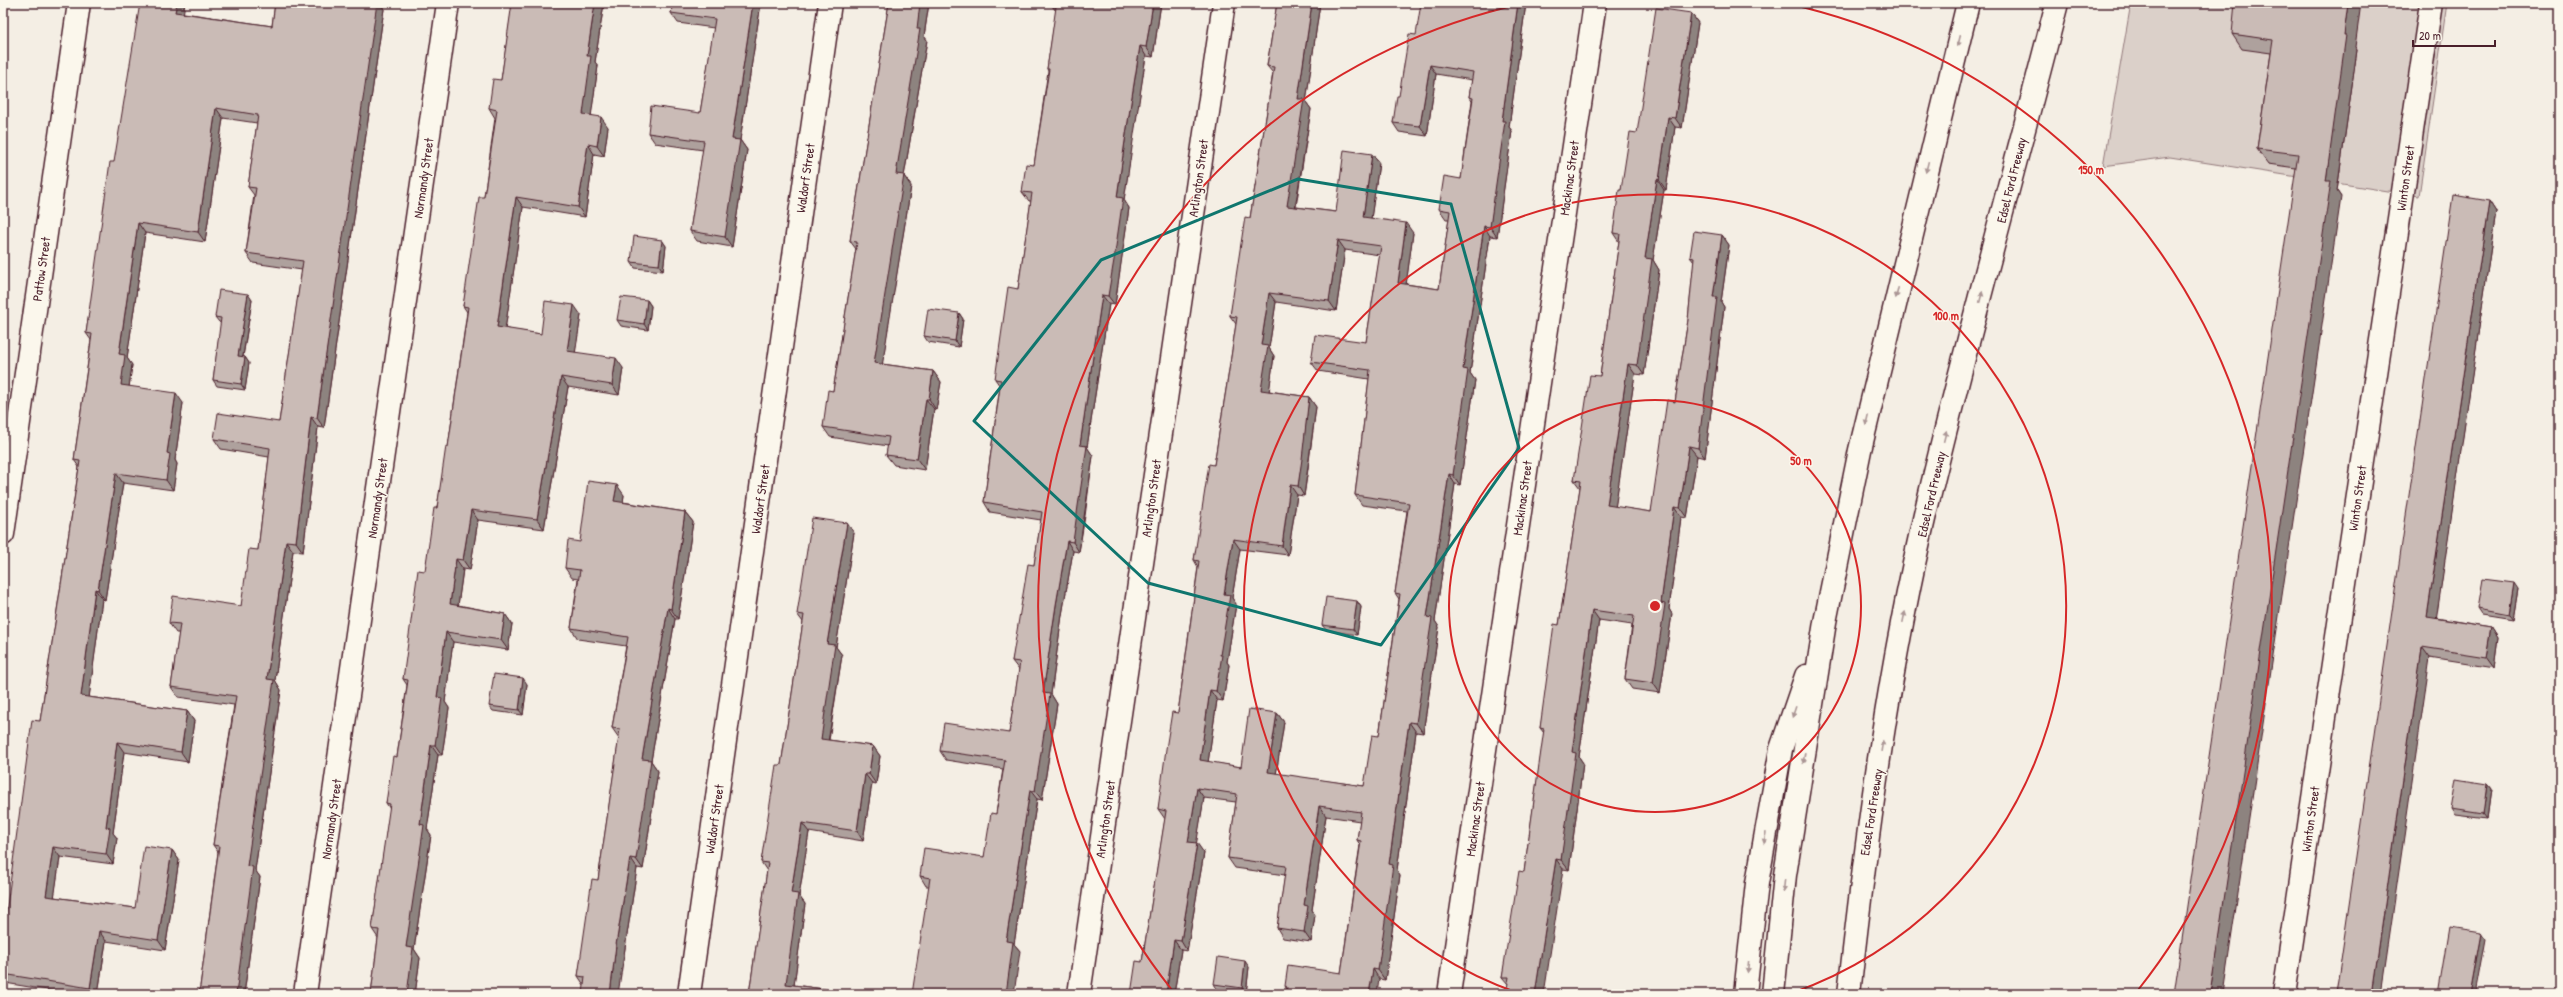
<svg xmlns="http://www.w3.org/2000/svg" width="2563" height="997" viewBox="0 0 2563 997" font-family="'Patrick Hand',sans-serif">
<rect width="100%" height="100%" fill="#f4eee4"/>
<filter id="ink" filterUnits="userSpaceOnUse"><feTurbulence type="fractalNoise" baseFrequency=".025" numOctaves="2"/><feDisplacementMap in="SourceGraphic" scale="8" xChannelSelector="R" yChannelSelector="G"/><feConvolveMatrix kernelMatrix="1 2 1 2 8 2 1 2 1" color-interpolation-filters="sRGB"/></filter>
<g filter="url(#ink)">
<polygon fill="#dbd0c9" stroke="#92787a" points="2131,3 2447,3 2419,196 2170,157 2103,166"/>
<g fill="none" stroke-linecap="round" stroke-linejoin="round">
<defs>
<g id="street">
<polyline points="3,534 79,3"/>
<polyline points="305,994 448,3"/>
<polyline points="689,994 830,3"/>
<polyline points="1079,994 1224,3"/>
<polyline points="1449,994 1595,3"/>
<polyline points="2284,994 2431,3"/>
</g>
<g id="highway">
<polyline points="1745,994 1757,883 1781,749 1806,676"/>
<polyline points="1773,994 1785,875 1825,622 1860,450 1968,3"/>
<path d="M1849,994C1867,831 1889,666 1927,506C1967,338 2014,171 2057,3"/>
</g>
</defs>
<use href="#street" stroke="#4a1f2b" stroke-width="25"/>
<use href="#highway" stroke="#4a1f2b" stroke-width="25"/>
<use href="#street" stroke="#fbf7ec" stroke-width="22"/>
<use href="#highway" stroke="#fbf7ec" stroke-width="22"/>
</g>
<g fill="#aea19d" stroke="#4a1f2b" fill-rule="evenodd">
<polygon points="275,3 380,3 384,9 333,364 324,428 318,427 303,552 293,551 275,680 281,690 255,870 260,877 244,994 199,994 218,852 213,845 234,705 178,697 171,687 179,633 176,633 169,623 241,606 258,550 269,457 221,449 214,439 279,422 302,270 253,263 246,253 254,195 248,187 257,123 223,118 205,242 145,233 127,358 132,365 129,387 183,403 175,460 177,464 173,490 123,483 105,600 102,599 89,697 187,711 194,721 188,762 124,752 113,833 117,838 113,864 60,857 54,897 135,908 172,850 179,860 165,950 106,941 98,994 72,994 5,983 3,980 3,936 40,721 79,467 74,460 91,340 86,333 114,162 184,13 272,26"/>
<polygon points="504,3 604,3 595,62 598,66 591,115 608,127 604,156 594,154 585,217 523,207 505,329 541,334 581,315 575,352 623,368 619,395 568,387 544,529 478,520 470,570 463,569 458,605 505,614 512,624 508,650 453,642 445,702 449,708 442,755 438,755 427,829 431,835 414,949 420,958 415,994 371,994 378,938 372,929 390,809 386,803 397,757 407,685 403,679 425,571 448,447 467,312 463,306 484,197 495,118 489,108 501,80 512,7 505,6"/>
<polygon points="673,3 761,3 740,140 747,150 732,247 697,241 690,231 703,150 655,143 648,133 700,113 714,28 678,23 671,13"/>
<polygon points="889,3 929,3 924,36 927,40 904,176 911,186 882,364 933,371 941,382 936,410 934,409 925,470 894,465 886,455 888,446 830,437 823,427 833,391 856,249 850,241"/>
<polygon points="1161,3 1153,57 1146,56 1132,144 1124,200 1129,208 1120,269 1115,305 1109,304 1087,447 1093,456 1085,516 1079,552 1073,551 1062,615 1051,694 1057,704 1042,800 1037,799 1014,944 1020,951 929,886 926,886 920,876 984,857 996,814 1003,769 946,760 940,751 1009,733 1019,670 1012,661 1034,565 1041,520 990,512 984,502 1000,386 995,379 1018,289 1031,201 1029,201 1022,192 1034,165 1048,71 1047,69 1056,11 1052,6"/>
<path d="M1277,3H1320L1306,102L1311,109L1296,207L1336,212L1372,154L1379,163L1371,218L1413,233L1406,284L1439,289L1449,219H1446L1439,209L1461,179L1472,101L1469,97L1472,80L1436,74L1427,136L1399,132L1393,123L1416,35L1526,3L1509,127L1512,131L1503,194L1497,237L1490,236L1470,373L1475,380L1460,485L1455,484L1435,621L1439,627L1423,733L1416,732L1397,870L1400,875L1385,980L1379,979L1287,990L1285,986L1341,973L1360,845L1357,840L1360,821L1326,816L1312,910L1315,915L1311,942L1283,938L1277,928L1285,875L1235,868L1228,858L1236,802L1204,798L1196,843L1204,853L1187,951L1181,950L1174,994H1131L1142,962L1165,819L1158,809L1178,713L1198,567L1194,560L1214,465L1228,377L1236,324L1230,316L1250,218L1273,73L1267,66ZM1345,250L1380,255L1366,342L1311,362L1318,371L1369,379L1355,495L1362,505L1407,511L1395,593L1399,599L1379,736L1364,786L1276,774L1284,722L1277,713L1241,767L1208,762L1217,700L1223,701L1229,665L1227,662L1236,604L1232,598L1240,549L1288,555L1297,495L1304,496L1308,469L1316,407L1309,397L1269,391L1274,356L1269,348L1276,302L1336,311Z"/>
<polygon points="1691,13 1698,23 1682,128 1675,127 1666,190 1664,190 1653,260 1659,270 1644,375 1635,374 1615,507 1651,512 1675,402 1688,320 1694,262 1690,257 1722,235 1729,245 1721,302 1724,307 1705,458 1697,456 1687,518 1681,517 1669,609 1672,614 1660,693 1632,689 1625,679 1632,625 1599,620 1579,757 1583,763 1569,870 1563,869 1508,984 1502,977 1524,872 1544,733 1540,728 1559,625 1580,488 1574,480 1600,376 1619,242 1613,233 1621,190 1637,133"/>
<polygon points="2232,34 2355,47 2357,50 2337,191 2341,197 2296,168 2268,164 2257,149 2271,53 2242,49"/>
<polygon points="2489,201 2496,212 2436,618 2491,627 2498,638 2494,668 2430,658 2336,994"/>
<polygon points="662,240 666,246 663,271 635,268 631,262"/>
<polygon points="252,300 243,357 245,357 249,363 245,390 217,386 213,380 221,323 219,322 215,317"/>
<polygon points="647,300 651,306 648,330 621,326 617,320"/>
<polygon points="959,313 963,319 959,347 928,342 924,336"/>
<polygon points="624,495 623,502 685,512 693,522 678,619 675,619 651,761 658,771 643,869 637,868 624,955 584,985 578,976 598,880 619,738 612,728 626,646 578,639 571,628 578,579 572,578 565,568 580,542"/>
<polygon points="854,533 836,647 842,655 829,740 873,746 880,756 876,784 872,783 863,841 809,832 799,896 805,904 794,985 846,992 847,994 749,994 759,926 767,871 761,862 781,765 803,622 797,614"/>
<polygon points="2518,589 2513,619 2482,614 2478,608"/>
<polygon points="1357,601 1361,607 1357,635 1326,630 1322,625"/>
<polygon points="527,684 523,715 493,711 489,706"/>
<polygon points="2487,784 2491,789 2487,819 2455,815 2451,809"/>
<polygon points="1249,967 1246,994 1218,990 1214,984"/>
</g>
<g fill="#8d837f" stroke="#4a1f2b">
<polygon points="3,3 8,3 3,42"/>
<polygon points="177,3 185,3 182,22 175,12"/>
<polygon points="374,3 380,3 384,9 333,364 324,428 317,418"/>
<polygon points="595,3 604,3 595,62 598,66 590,124 583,114 587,56"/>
<polygon points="753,3 761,3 740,140 747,150 732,247 725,237 732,139"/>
<polygon points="920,3 929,3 924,36 927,40 904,176 911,186 881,373 874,363 896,174"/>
<polygon points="1153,3 1161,3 1153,57 1146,47"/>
<polygon points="1312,3 1320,3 1306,102 1311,109 1294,215 1287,206 1298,99"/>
<polygon points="1518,3 1526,3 1509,127 1512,131 1497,237 1490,227 1502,121"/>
<polygon points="2348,3 2361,3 2355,47 2357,50 2337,191 2341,197 2223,994 2210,994 2326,181 2344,35"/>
<polygon points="1691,13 1698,23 1682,128 1675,118"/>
<polygon points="1140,46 1146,56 1124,200 1129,208 1115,305 1108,296 1117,197 1126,134"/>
<polygon points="1430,65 1436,74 1427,136 1420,126"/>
<polygon points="216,108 223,118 205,242 198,232"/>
<polygon points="601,117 608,127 604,156 597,146"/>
<polygon points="1668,117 1675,127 1666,190 1659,180"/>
<polygon points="588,144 594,154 585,217 578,207"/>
<polygon points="1372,154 1379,163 1370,226 1363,217"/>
<polygon points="1657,179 1664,190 1653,260 1659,270 1644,375 1637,365 1645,258"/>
<polygon points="516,197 523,207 504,337 497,327"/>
<polygon points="2489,201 2496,212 2435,628 2427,617"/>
<polygon points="138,223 145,233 127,358 132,365 128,395 121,385 119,354"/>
<polygon points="1406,223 1413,233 1405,293 1398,283"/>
<polygon points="1484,226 1490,236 1470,373 1475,380 1460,485 1453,475 1463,369"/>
<polygon points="1722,235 1729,245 1721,302 1724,307 1705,458 1698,448 1713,297"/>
<polygon points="662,240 666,246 663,271 659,265"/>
<polygon points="1338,240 1345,250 1336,311 1329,301"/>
<polygon points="1269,293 1276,302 1269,348 1274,356 1268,400 1261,390 1261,345"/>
<polygon points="248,294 252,300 242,362 238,356"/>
<polygon points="1102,295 1109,304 1087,447 1093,456 1079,552 1073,542 1080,445"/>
<polygon points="647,300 651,306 648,330 644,324"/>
<polygon points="574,305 581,315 574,361 567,351"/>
<polygon points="959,313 963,319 959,347 955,341"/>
<polygon points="245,357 249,363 245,390 241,384"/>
<polygon points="616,358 623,368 619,395 612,385"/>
<polygon points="1628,364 1635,374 1614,516 1607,505"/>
<polygon points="933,371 941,382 936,410 929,399"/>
<polygon points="561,377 568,387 544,529 537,519"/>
<polygon points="176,393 183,403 175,460 177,464 173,490 166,480 167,453"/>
<polygon points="1309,397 1316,407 1304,496 1298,486"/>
<polygon points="926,399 934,409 925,470 917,459"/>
<polygon points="311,417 318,427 303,552 296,542"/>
<polygon points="1689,446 1697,456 1687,518 1680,508"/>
<polygon points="116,473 123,483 105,600 98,590"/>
<polygon points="1449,474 1455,484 1435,621 1439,627 1423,733 1416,723 1427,617"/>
<polygon points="617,485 624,495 622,511 614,501"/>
<polygon points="1290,485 1297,495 1288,555 1282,546"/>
<polygon points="1674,507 1681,517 1669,609 1672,614 1660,693 1653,683 1661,603"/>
<polygon points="471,510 478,520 470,570 463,560"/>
<polygon points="685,512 693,522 678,619 671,609"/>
<polygon points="847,523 854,533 836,647 842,655 827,749 821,739 827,644"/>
<polygon points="1233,539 1240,549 1232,598 1236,604 1227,662 1229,665 1223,701 1216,691 1220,655 1224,594"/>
<polygon points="286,541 293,551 275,680 281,690 255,870 260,877 244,994 236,994 247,866 267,679"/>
<polygon points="1067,541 1073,551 1062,615 1051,694 1057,704 1042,800 1035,791 1043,693 1056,605"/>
<polygon points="456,559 463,569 457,613 450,604"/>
<polygon points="2514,583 2518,589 2513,619 2509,614"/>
<polygon points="95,589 102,599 88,706 81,696"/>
<polygon points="1357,601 1361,607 1357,635 1353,629"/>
<polygon points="668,608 675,619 651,761 658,771 643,869 636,859 642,759"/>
<polygon points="1592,610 1599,620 1579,757 1583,763 1569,870 1561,860 1572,752"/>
<polygon points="505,614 512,624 508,650 501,640"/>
<polygon points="2491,627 2498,638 2494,668 2486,657"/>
<polygon points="446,632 453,642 445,702 449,708 442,755 435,745 437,697"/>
<polygon points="2422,647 2430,658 2381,994 2372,994"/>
<polygon points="523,678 527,684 523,715 519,710"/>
<polygon points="1210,690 1217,700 1207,770 1200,760"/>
<polygon points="187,711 194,721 188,762 181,752"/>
<polygon points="1277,713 1284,722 1275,782 1268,772"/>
<polygon points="1409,722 1416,732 1397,870 1400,875 1385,980 1378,970 1389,864"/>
<polygon points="117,742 124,752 113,833 117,838 113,864 106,854 106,827"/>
<polygon points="431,745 438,755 427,829 431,835 414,949 420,958 415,994 407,994 406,947 420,824"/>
<polygon points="873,746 880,756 876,784 869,774"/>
<polygon points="865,774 872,783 863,841 857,831"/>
<polygon points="2487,784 2491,789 2487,819 2483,814"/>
<polygon points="1197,788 1204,798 1195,852 1188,842"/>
<polygon points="1030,790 1037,799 1014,944 1020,951 1014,994 1006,994 1006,941"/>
<polygon points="1319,806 1326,816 1312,910 1315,915 1311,942 1304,932 1304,905"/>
<polygon points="802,823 809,832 799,896 805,904 793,993 786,984 791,893"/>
<polygon points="1197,843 1204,853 1187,951 1181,941"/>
<polygon points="53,847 60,857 53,906 46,896"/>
<polygon points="172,850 179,860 165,950 158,940"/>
<polygon points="630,858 637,868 624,955 618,994 610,994 616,945"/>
<polygon points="1556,859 1563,869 1544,994 1535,994"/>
<polygon points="99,931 106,941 98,994 94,994 90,988"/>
<polygon points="2481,933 2485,939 2475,994 2470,994"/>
<polygon points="1174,940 1181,950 1174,994 1166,994"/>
<polygon points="1245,961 1249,967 1246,994 1242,988"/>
<polygon points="1373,969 1379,979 1377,994 1369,994"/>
</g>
<g fill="#cabbb6" stroke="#4a1f2b" fill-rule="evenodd">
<polygon points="140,3 177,3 175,12 272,26 275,3 377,3 326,354 317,418 311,417 296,542 286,541 267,679 274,680 247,866 253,867 236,994 199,994 219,846 213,845 236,696 171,687 180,624 169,623 173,596 241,606 249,549 258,550 270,448 214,439 218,413 279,422 303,261 246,253 256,188 248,187 258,115 216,108 198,232 138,223 119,354 125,355 121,385 176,393 167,453 170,454 166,480 116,473 98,590 95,589 81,696 187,711 181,752 117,742 106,827 110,828 106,854 53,847 46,896 135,908 144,846 172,850 158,940 99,931 90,988 3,974 3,936 32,720 40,721 80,461 74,460 92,334 86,333 110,162 114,162"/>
<polygon points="512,3 595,3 587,56 591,56 583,114 601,117 597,146 588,144 578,207 516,197 497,327 541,334 545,301 574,305 567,351 616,358 612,385 561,377 537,519 471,510 463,560 456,559 450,604 505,614 501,640 446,632 437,697 442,698 435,745 431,745 420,824 424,825 406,947 413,948 407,994 371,994 379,930 372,929 390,804 386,803 393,756 397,757 408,680 403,679 418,570 425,571 434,508 437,508 446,446 448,447 468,307 463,306 479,197 484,197 497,110 489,108 493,79 501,80"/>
<polygon points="673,3 753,3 732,139 740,140 725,237 690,231 704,141 648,133 651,106 700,113 715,19 671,13"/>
<polygon points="889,3 920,3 917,29 920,29 896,174 904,175 874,363 933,371 929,399 926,399 917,459 886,455 889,437 823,427 828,390 833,391 857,242 850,241"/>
<polygon points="1053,3 1153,3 1146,47 1140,46 1126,134 1117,197 1123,198 1114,260 1108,296 1102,295 1080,445 1087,446 1078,506 1073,542 1067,541 1056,605 1043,693 1050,694 1035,791 1030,790 1006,941 1013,942 1006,994 912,994 930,878 920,876 924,848 984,857 991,813 996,814 1005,760 940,751 944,723 1009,733 1020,662 1012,661 1028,564 1034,565 1042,512 984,502 1001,380 995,379 1008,287 1018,289 1032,193 1022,192 1026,164 1034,165 1049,69 1047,69 1056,7 1052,6"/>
<path d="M1277,3H1312L1298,99H1304L1287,206L1336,212L1344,150L1372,154L1363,217L1406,223L1398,283L1439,289L1450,211L1439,209L1444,176L1461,179L1473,98L1469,97L1473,72L1430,65L1420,126L1393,123L1397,96H1399L1409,34L1416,35L1421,3H1518L1502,121H1505L1496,184L1490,227L1484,226L1463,369L1468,370L1453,475L1449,474L1427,617L1432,618L1416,723L1409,722L1389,864L1393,865L1378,970L1373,969L1369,994H1286L1287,987L1285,986L1288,965L1341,973L1361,841L1357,840L1361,812L1319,806L1304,905L1308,906L1304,932L1277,928L1286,866L1228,858L1237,794L1197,788L1188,842L1197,843L1181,941L1174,940L1166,994H1131L1136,961L1142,962L1166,811L1158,809L1166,749L1172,712L1178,713L1199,561L1194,560L1209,464L1214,465L1228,377L1237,317L1230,316L1245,217L1250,218L1274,67L1267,66ZM1338,240L1381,246L1366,342L1315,335L1311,362L1370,370L1355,495L1409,503L1395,593L1400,594L1379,736L1372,735L1364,786L1268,772L1277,713L1249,709L1241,767L1200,760L1210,690L1216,691L1222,655H1220L1230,595L1224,594L1233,539L1282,546L1290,485L1298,486L1302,459L1309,397L1261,390L1268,346L1261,345L1269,293L1329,301Z"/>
<polygon points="2235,3 2348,3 2344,35 2346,35 2326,181 2331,181 2210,994 2174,994 2298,154 2257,149 2273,40 2232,34"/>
<polygon points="1656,8 1691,13 1675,118 1668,117 1659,180 1657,179 1645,258 1652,259 1637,365 1628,364 1607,505 1651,512 1667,400 1675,402 1688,320 1694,258 1690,257 1694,231 1722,235 1713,297 1717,297 1698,448 1689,446 1680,508 1674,507 1661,603 1665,604 1653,683 1625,679 1634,616 1592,610 1572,752 1576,753 1561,860 1556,859 1535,994 1506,994 1509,977 1502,977 1519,871 1524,872 1544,729 1540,728 1554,624 1559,625 1581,481 1574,480 1590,375 1600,376 1620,234 1613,233 1619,190 1621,190 1630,132 1637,133"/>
<polygon points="2453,195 2489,201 2427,617 2491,627 2486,657 2422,647 2372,994 2336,994"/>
<polygon points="634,236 662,240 659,265 631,262"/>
<polygon points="219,290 248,294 238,356 245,357 241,384 213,380 221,318 215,317"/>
<polygon points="621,297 647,300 644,324 617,320"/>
<polygon points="928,309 959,313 955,341 924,336"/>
<polygon points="588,481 617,485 614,501 685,512 671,609 668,608 642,759 651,760 636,859 630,858 616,945 610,994 583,994 585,977 578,976 592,879 598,880 620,729 612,728 628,637 571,628 580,570 565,568 568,540 580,542"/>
<polygon points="812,518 847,523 827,644 835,645 821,739 873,746 869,774 865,774 857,831 802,823 791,893 798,894 786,984 846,992 846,994 749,994 759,926 768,863 761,862 776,765 781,765 804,615 797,614"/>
<polygon points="2483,579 2514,583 2509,614 2478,608"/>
<polygon points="1326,597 1357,601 1353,629 1322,625"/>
<polygon points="494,674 523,678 519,710 489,706"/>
<polygon points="2456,779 2487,784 2483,814 2451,809"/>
<polygon points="2449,928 2481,933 2470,994 2438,994"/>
<polygon points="1218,957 1245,961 1242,988 1214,984"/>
</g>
<defs><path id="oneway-solid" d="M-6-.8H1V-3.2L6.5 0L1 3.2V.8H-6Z"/></defs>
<g fill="#ab9695">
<use href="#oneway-solid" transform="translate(1959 41) rotate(104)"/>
<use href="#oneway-solid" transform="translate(1927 167) rotate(104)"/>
<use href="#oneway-solid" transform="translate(1897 293) rotate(103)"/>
<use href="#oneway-solid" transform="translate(1981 297) rotate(-76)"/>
<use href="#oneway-solid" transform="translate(1867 420) rotate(103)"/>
<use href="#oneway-solid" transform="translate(1945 436) rotate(-76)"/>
<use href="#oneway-solid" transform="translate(1904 617) rotate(-78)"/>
<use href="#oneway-solid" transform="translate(1794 712) rotate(109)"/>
<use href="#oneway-solid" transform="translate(1882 746) rotate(-81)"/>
<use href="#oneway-solid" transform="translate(1804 758) rotate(99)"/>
<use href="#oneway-solid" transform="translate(1765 838) rotate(100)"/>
<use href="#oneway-solid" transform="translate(1784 886) rotate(96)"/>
<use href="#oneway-solid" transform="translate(1748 967) rotate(96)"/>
</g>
</g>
<path fill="none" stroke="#0f766e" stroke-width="3" stroke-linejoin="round" d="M1298,179L1451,204L1519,448L1381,645L1148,583L974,421L1101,260Z"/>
<g fill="none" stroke="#d62828" stroke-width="2">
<circle cx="1655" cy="606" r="206"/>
<path d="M1518 993A411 411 0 1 1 1792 993"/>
<path d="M1172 990A617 617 0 0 1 1521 4M1789 4A617 617 0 0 1 2138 990"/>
</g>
<g text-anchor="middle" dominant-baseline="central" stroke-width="3" stroke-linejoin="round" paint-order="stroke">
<g font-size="13" fill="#4a1f2b" stroke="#fbf7ec">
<text transform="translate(423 178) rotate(-82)">Normandy Street</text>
<text transform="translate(805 178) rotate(-82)">Waldorf Street</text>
<text transform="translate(1198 178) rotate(-82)">Arlington Street</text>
<text transform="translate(1569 178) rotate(-82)">Mackinac Street</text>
<text transform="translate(2405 178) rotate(-82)">Winton Street</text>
<text transform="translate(2011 180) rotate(-76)">Edsel Ford Freeway</text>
<text transform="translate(41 269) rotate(-82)">Pattow Street</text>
<text transform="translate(1931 494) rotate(-77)">Edsel Ford Freeway</text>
<text transform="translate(377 498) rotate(-82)">Normandy Street</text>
<text transform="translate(1151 498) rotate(-82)">Arlington Street</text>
<text transform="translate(1522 498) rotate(-82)">Mackinac Street</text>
<text transform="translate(2357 498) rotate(-82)">Winton Street</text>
<text transform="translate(760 499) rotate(-82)">Waldorf Street</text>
<text transform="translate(1871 812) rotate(-81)">Edsel Ford Freeway</text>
<text transform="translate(331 819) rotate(-82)">Normandy Street</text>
<text transform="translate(714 819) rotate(-82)">Waldorf Street</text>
<text transform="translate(1105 819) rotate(-82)">Arlington Street</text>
<text transform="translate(1475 819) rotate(-82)">Mackinac Street</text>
<text transform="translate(2310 819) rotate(-82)">Winton Street</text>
</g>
</g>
<circle cx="1655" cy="606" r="6" fill="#d62828" stroke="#fbf7ec" stroke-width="2"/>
<g font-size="12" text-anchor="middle" font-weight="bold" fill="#d62828" stroke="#fbf7ec" stroke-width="3" stroke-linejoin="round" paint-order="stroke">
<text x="2091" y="174">150 m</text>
<text x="1946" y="320">100 m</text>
<text x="1801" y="465">50 m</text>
</g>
<rect width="2563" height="997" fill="none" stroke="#fbf7ec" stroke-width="16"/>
<rect x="8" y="8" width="2547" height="981" fill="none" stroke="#4a1f2b" stroke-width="1.5" filter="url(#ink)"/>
<path d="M2413 40v6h82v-6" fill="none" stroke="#4a1f2b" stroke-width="2"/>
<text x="2419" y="40" font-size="12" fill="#4a1f2b" stroke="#fbf7ec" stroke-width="3" paint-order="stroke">20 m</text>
</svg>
